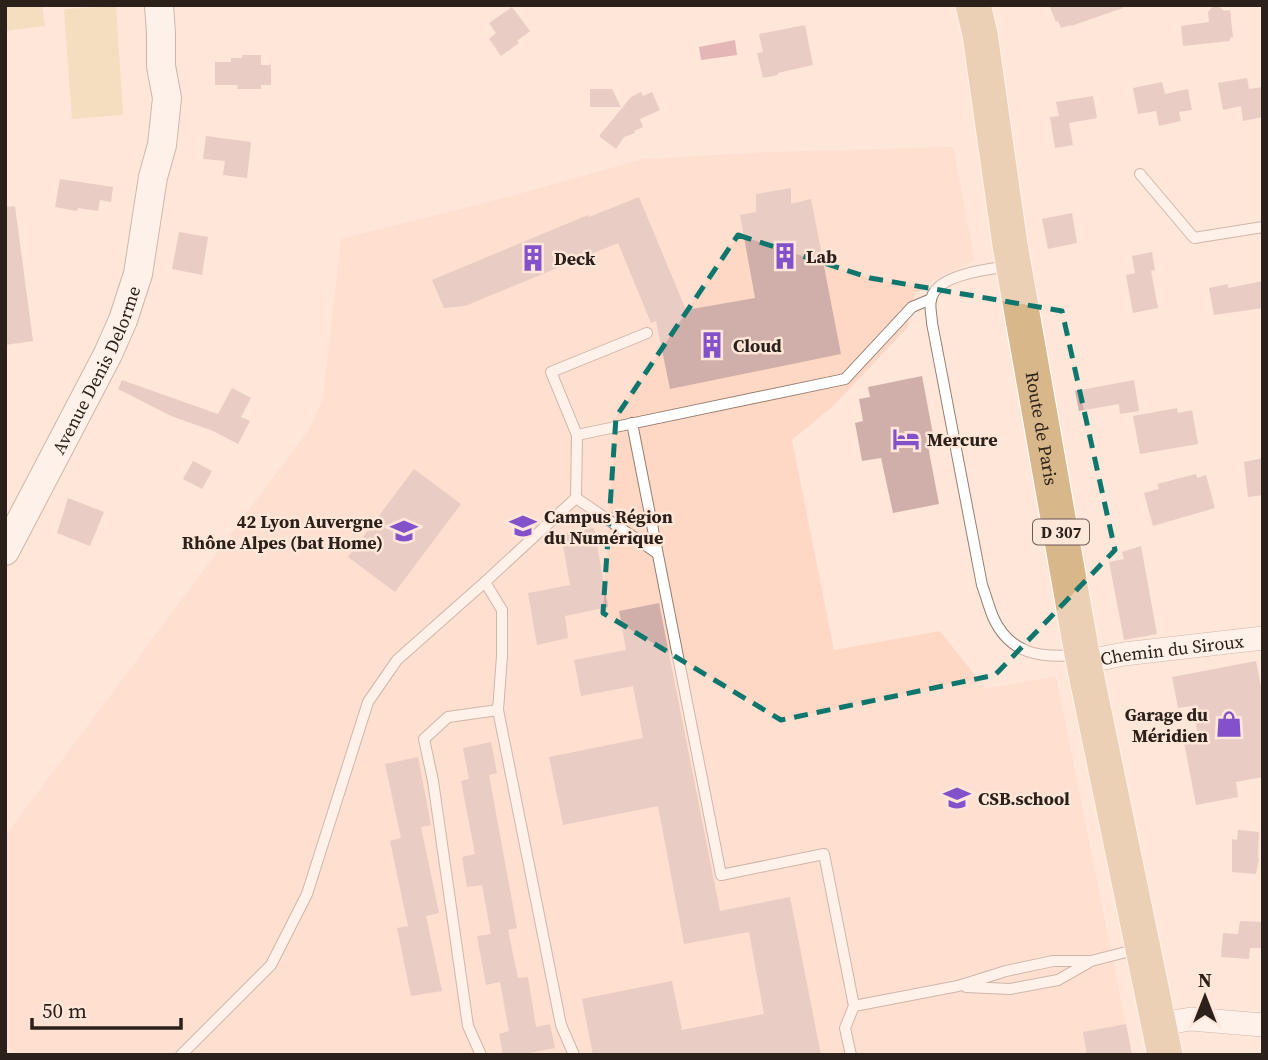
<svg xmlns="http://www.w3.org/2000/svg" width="1268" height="1060" viewBox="0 0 1268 1060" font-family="'Source Serif 4',serif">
<rect width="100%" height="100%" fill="#fee6d9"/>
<polygon fill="#fed8c5" points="953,147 975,261 943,275 915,294 907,328 833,406 792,440 834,650 940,631 986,689 1056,676 1132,1055 24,1055 5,1048 5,836 309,430 323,398 341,239 515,195 643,159 771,152"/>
<g fill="#e6d6a1">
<polygon points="5,5 42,5 45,26 5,31"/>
<polygon points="116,6 123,115 72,119 64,9"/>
</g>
<polygon fill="#c77c8d" points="735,40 737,55 701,60 699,47"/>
<g fill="#d0afaa">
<polygon points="1049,5 1123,5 1123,8 1071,26 1071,25 1061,28 1058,21 1056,22"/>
<polygon points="1214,5 1217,5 1224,11 1230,10 1233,37 1230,38 1230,41 1183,46 1181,26 1209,22 1208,12"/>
<polygon points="512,7 530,31 517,41 519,43 501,56 489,39 496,33 489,23"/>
<polygon points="805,25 813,65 778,73 778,75 763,78 757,53 763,52 759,34"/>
<polygon points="242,55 261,55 261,65 271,65 271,85 261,85 261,89 237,89 238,85 215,85 215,62 231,62 231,58 242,58"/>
<polygon points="1247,78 1249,89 1263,87 1263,117 1243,121 1241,106 1223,110 1218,83"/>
<polygon points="1162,82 1165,94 1188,89 1192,110 1179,112 1181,121 1159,126 1156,111 1138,114 1133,88"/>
<polygon points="590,89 612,89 621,107 590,107"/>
<polygon points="641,92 643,96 652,92 660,110 640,119 643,127 634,131 635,133 624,137 616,149 599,136 631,97"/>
<polygon points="1093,96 1097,118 1069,123 1073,145 1055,148 1050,117 1059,116 1056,102"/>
<polygon points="206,136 251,142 247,178 223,175 225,161 203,159"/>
<polygon points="60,179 113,187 111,202 100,200 98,211 78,208 77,211 55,207"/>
<polygon points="791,188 791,204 811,199 841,354 670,389 656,321 651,323 618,243 465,306 444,308 432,280 588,215 589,217 639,197 686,310 755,298 740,215 756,212 756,194"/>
<polygon points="15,206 33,341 5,345 5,207"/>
<polygon points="1072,213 1077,243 1048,249 1042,219"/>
<polygon points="179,232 208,237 202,275 172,269"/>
<polygon points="1152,252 1155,270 1151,271 1158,308 1133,313 1126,275 1135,273 1132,256"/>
<polygon points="1263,281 1263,308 1214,315 1209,288 1228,284 1228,288"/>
<polygon points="922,376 935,445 928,446 939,504 893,513 881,458 862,461 855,423 863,421 859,399 870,397 868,387"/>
<polygon points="122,380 218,414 232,388 251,398 241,417 250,421 238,444 213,431 171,416 118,389"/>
<polygon points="1134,380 1139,411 1120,414 1119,404 1079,411 1075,391"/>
<polygon points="1177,408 1178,413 1192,410 1198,444 1140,454 1133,416"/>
<polygon points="1263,458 1263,495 1248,497 1244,462"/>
<polygon points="193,461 212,471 202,489 183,479"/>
<polygon points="414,469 461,504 395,592 348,557"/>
<polygon points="1196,474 1197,478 1206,475 1215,508 1153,526 1144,493 1159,489 1157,484"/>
<polygon points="68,498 104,512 90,546 57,533"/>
<polygon points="594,528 608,607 565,616 568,638 537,645 528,593 570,585 561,534"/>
<polygon points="1141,546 1157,634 1124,640 1109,562 1124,559 1122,552"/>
<polygon points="659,603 720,911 790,897 821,1055 593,1055 582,999 672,981 682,1030 764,1014 749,932 684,944 658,806 563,825 549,757 643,738 633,686 581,696 574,660 626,650 619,611"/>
<polygon points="1256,661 1263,697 1263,777 1236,782 1238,797 1196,805 1184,742 1199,739 1192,706 1178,708 1172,677"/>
<polygon points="491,742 497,773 489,775 517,928 508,930 518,978 528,977 536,1027 550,1024 555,1048 520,1055 503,1055 499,1034 509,1031 500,982 486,985 477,936 491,934 482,885 467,887 462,857 475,854 461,781 469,779 463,748"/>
<polygon points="418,757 431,825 421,827 439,913 426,916 442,991 411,996 397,928 408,926 390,841 401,838 385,764"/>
<polygon points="1238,830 1259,832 1258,858 1259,859 1256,874 1232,872 1232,839 1237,840"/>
<polygon points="1240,921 1263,922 1263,939 1261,948 1250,948 1249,959 1221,957 1223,933 1238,934"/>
<polygon points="1126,1024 1132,1055 1087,1055 1083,1032"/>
</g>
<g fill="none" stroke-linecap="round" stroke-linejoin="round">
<defs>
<g id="service">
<polyline points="1140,174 1194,238 1263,227"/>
<path d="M1011,266C990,269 935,274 931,300C929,307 932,316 932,323L982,585C986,596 989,607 993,617C1010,655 1041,658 1077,655"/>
<polyline points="632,423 721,875 824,854 854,1006"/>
<polyline points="577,435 551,372 647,333"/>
<polyline points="576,498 657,553"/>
<polyline points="485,582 502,610 502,656 498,710 561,1025 574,1055"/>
<polyline points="966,987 1010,989 1058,980 1088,963"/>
<polyline points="181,1055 271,965 307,894 368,702 397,660 485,582 576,498 577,435 845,379 912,307 931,299"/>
<polyline points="481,1055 468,1026 433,781 424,739 448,717 498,710"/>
<polyline points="851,1055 845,1028 854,1006 958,986 1006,971 1053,961 1091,961 1138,949"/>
</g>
<g id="minor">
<path id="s1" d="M1084,662L1124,654L1263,638"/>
<polyline points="1160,1024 1191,1019 1263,1025"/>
</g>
<g id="tertiary">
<path id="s2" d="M5,551L108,354L123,320L138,274L153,177L162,145L167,98L161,66V33L159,5"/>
</g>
<g id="primary">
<path id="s3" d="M973,5L980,34L1010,245L1082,654L1165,1055"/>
</g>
</defs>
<use href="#service" stroke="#977c6e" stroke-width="12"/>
<use href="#minor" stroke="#977c6e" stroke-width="24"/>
<use href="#tertiary" stroke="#977c6e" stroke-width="30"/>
<use href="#primary" stroke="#fff" stroke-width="37"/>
<use href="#service" stroke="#fff" stroke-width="10"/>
<use href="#minor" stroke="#fff" stroke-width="23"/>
<use href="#tertiary" stroke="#fff" stroke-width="28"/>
<use href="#primary" stroke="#d8b78a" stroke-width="35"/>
</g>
<path d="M0 0H1268V1060H0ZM738,235L870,278L1062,311L1115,550L995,675L781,720L603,613L616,417Z" fill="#fee6d9" fill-opacity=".55" fill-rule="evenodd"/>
<path fill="none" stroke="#0f766e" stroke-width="5" stroke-dasharray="14 9" stroke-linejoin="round" d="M738,235L870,278L1062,311L1115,550L995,675L781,720L603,613L616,417Z"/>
<defs>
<symbol id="building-bare" viewBox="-9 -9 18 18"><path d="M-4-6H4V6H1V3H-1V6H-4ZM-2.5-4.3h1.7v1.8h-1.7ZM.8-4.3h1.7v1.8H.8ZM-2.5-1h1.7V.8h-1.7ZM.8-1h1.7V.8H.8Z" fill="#8352cb" stroke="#fee6d9" stroke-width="2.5" paint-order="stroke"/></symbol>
<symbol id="hotel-bare" viewBox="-9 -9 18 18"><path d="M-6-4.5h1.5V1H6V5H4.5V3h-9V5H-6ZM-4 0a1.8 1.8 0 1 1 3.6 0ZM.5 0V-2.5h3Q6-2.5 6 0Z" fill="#8352cb" stroke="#fee6d9" stroke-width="2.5" paint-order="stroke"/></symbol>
<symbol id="university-bare" viewBox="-9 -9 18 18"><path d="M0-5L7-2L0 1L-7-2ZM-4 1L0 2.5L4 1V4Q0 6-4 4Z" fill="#8352cb" stroke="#fee6d9" stroke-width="2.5" paint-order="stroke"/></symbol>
<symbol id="shop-bare" viewBox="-9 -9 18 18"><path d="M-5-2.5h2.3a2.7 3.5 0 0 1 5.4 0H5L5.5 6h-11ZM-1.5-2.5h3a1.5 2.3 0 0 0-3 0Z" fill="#8352cb" stroke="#fee6d9" stroke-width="2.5" paint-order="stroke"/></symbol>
</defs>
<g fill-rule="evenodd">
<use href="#building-bare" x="766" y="237" width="38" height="38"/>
<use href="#building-bare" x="514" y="239" width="38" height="38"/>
<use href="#building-bare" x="693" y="326" width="38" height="38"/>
<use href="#hotel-bare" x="887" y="420" width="38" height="38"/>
<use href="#university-bare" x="504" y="507" width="38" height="38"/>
<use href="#university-bare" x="385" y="512" width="38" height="38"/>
<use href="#shop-bare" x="1210" y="705" width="38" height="38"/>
<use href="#university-bare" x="938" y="779" width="38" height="38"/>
</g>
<g text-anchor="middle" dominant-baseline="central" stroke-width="5" stroke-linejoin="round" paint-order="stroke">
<rect fill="#fee6d9" stroke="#6a5b53" stroke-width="2" x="1033" y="519.5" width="56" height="25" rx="5"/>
<g font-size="16" font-weight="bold" fill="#2b201a">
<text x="1061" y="532">D 307</text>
</g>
<g font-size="18" font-weight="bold" fill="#2b201a" stroke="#fee6d9" text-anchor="start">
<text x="806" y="256">Lab</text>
<text x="554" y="258">Deck</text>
<text x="733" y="345">Cloud</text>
<text x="927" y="439">Mercure</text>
<text x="544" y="516">Campus Région<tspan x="544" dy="21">du Numérique</tspan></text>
<text x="383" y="521" text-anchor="end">42 Lyon Auvergne<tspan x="383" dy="21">Rhône Alpes (bat Home)</tspan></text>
<text x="1208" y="714" text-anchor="end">Garage du<tspan x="1208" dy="21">Méridien</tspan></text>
<text x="978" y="798">CSB.school</text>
</g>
<g font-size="18" fill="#2b201a" stroke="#fee6d9">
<text stroke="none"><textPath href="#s2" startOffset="203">Avenue Denis Delorme</textPath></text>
<text stroke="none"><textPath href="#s3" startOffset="429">Route de Paris</textPath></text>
<text stroke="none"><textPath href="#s1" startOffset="89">Chemin du Siroux</textPath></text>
</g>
</g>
<rect width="1268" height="1060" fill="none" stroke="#2b201a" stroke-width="14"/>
<g transform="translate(1205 997)" stroke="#fee6d9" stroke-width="5" paint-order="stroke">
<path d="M0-5L12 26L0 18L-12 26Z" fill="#2b201a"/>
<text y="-10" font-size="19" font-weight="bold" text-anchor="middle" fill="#2b201a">N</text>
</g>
<path d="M32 1018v10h149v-10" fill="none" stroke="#2b201a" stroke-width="3.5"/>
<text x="42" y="1018" font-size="21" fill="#2b201a" stroke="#fee6d9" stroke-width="5" paint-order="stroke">50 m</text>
</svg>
